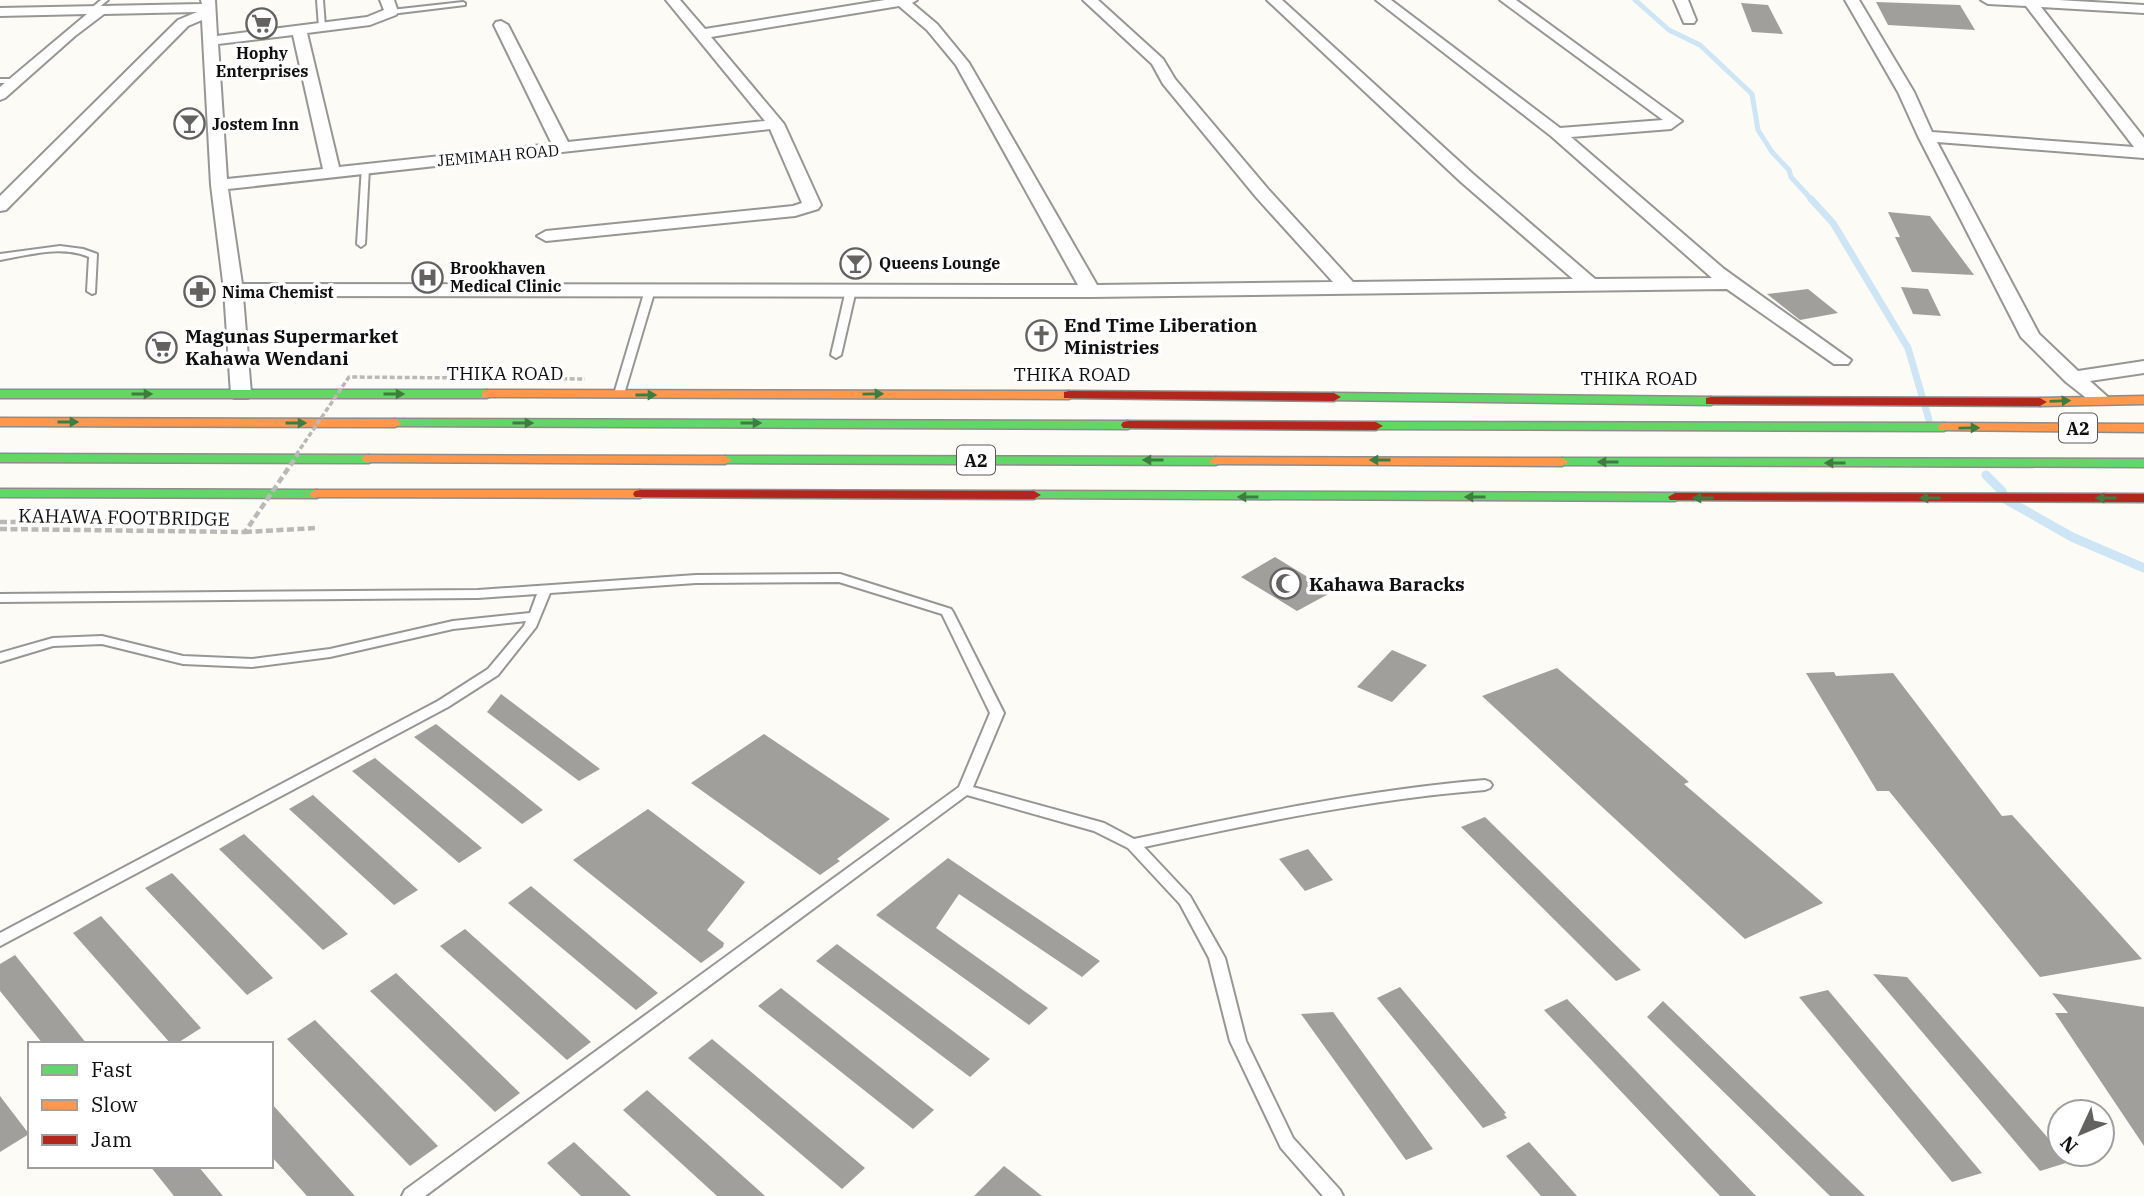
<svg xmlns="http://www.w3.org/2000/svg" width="2144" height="1196" viewBox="0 0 2144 1196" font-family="'IBM Plex Serif',serif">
<rect width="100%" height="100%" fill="#fcfbf6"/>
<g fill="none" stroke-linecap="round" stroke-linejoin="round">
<polyline stroke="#cde5f5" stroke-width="5" points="1635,0 1669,30 1700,45 1752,94 1758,130 1772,152 1789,170 1791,177 1812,200"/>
<polyline stroke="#cde5f5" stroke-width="7" points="1811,199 1833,223 1908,348 1929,420"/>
<polyline stroke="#cde5f5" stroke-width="9" points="1986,475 2002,491 2005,499 2072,537 2144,568"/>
</g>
<g fill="#a09f9b">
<polygon points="1876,2 1960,5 1975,30 1888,25"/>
<polygon points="1741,3 1768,5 1783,34 1752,32"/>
<polygon points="1888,212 1930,216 1974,275 1912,272 1895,237 1900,237"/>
<polygon points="1901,287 1928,289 1941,316 1913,314"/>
<polygon points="1808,289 1838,313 1800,320 1767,294"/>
<polygon points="1275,557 1332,592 1297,611 1241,577"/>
<polygon points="1392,650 1427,665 1392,702 1357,687"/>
<polygon points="1557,668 1689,782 1684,784 1823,903 1745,939 1482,696"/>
<polygon points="1834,672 1836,676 1893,673 2002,816 2012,815 2142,959 2040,977 1889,791 1877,791 1806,673"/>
<polygon points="501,694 600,769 579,781 487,712"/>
<polygon points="436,724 543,810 522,824 414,737"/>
<polygon points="764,734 890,819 837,859 840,861 820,875 691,783"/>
<polygon points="375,758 382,764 482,848 459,863 352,771"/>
<polygon points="313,795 418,890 394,905 289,809"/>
<polygon points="648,809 745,882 707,930 724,943 723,947 701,963 573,860"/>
<polygon points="1485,817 1641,970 1616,981 1461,827"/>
<polygon points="244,834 348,934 323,950 219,849"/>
<polygon points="1308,849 1333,880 1305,891 1279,859"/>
<polygon points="948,858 1100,961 1082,977 959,894 936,928 1048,1008 1029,1025 876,915"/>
<polygon points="172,873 273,978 247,995 145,888"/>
<polygon points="531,886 658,993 636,1010 508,903"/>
<polygon points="101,916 201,1028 176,1044 171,1044 73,933"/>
<polygon points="465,929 591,1042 567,1060 440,946"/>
<polygon points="837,944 990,1059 970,1077 816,961"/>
<polygon points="15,955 87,1044 43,1044 0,991 0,964"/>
<polygon points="396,973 520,1093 495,1112 370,991"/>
<polygon points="1873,974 1907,977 2069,1162 2040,1171"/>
<polygon points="1400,987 1506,1113 1504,1114 1507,1118 1483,1128 1377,998"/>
<polygon points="781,988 934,1110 913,1129 758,1006"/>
<polygon points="1828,990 1982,1173 1952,1182 1799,997"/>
<polygon points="2052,993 2144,1007 2144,1146 2055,1013 2068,1013"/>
<polygon points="1567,999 1756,1196 1720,1196 1544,1010"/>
<polygon points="1663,1001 1865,1196 1830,1196 1647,1017"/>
<polygon points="1333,1012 1433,1149 1406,1160 1301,1014"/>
<polygon points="315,1020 438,1146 410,1166 287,1039"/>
<polygon points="712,1039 865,1168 842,1189 688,1058"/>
<polygon points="647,1090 765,1196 717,1196 623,1110"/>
<polygon points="0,1096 29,1134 0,1152"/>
<polygon points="271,1103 355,1196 307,1196 271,1156"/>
<polygon points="574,1142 631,1196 581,1196 547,1163"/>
<polygon points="1529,1142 1577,1196 1541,1196 1506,1156"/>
<polygon points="150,1166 198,1166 223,1196 174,1196"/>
<polygon points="1004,1166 1042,1196 974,1196"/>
</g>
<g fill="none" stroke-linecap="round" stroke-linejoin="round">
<defs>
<g id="lane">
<polygon points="101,0 108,0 92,13 88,13 88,11"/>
<polygon points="317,0 323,0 325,27 322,29 319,27"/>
<polygon points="463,2 465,3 465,5 391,14 388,12 391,10"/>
<polygon points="0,79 16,79 20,81 16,83 0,83"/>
<polygon points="362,166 369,168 365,244 361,247 357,244"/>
<path d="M60,246L83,249L97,254L95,293L92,294L87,291L89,257C61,245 29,255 0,260V254Z"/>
<polygon points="650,287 655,290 624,394 619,397 615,396 614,394 645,290"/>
<polygon points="851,287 856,290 841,355 836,358 831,355 846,290"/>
<path d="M840,574L951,609L953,612L1004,713L973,787L1104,823L1134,839C1251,814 1366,790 1485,780L1490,782L1492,785L1490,788L1485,790C1370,799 1257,823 1144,847L1190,896L1225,958L1246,1041L1293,1138L1340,1190L1343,1196H1323L1281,1148L1230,1041L1209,958L1180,904L1128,848L1094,831L967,795L425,1196H402L405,1190L959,787L990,713L942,614L839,582L696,583L550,593L536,627L498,675L448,707L0,946V933L438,701L488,669L524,626L526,621L453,629L330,657L252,667L183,664L102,644L53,646L0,662V653L53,638L102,636L183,656L252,659L330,649L453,621L530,613L537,594L478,598L0,602V594L478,590L696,575Z"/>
</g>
<g id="street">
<path d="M201,0H215L217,36L367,17L384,10L380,0H394L398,12L396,15L370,25L307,33L339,167L552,144L494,25L496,22L501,21L508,25L568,142L765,121L666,0H680L705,29L885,0H917L912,3L937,24L969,63L1097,285L1333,282L1256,197L1163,84L1152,64L1083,0H1098L1163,59L1175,79L1268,189L1353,282L1573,279L1461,182L1267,0H1282L1473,174L1595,279L1712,278L1551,136L1376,0H1391L1560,128L1663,120L1500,0H1516L1682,121L1671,129L1571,137L1724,269L1851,360L1848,364H1834L1727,289L1091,297L243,296L251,394L248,398H234L231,394L224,290L211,185L202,20L188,26L6,210L0,211V196L178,20L197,12L104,14L75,36L5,98L0,100V87L87,14L0,16V8L202,4ZM899,6L927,30L956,65L1078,285L242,284L228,189L770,129L802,203L793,206L546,231L537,236L546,241L795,216L818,209L821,205L784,124L711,37ZM293,35L323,169L227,179L218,44Z"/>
<polygon points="1674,0 1688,0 1696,20 1694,23 1684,23"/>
<polygon points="1845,0 1859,0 1914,92 1932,132 2134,147 2026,6 1988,4 1981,0 2058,0 2144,5 2144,13 2041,7 2144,138 2144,158 1937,142 2039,334 2078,371 2144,361 2144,373 2090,381 2111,400 2108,404 2094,404 2066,382 2021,337 1918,136 1898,92"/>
</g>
<g id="fast">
<polygon points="0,390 487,390 494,394 487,398 0,398"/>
<polygon points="1334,393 1711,397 1718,401 1711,405 1329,400 1329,394"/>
<polygon points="395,419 1128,421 1135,425 1128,429 390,426 388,423 390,420"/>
<polygon points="1376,422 1944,423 1951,427 1944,431 1371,429 1369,426"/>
<polygon points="0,454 369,455 376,459 369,463 0,462"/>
<polygon points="725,456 1216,457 1223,461 1216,465 720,463 718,460"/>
<polygon points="1562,458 2144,459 2144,467 1557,465 1555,462"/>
<polygon points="0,489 317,490 324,494 317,498 0,497"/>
<polygon points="1034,491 1675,493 1682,497 1675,501 1029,498 1027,495 1029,492"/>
</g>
<g id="slow">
<polygon points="487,390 1069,391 1076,395 1069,399 482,397 482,391"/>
<polygon points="2144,396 2144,404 2040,406 2033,402 2040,398"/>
<polygon points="0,418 395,419 402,423 395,427 0,426"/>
<polygon points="1944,423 2144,424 2144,432 1939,430 1937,427"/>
<polygon points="369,455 725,456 732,460 725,464 364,462 362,459 364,456"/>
<polygon points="1216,457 1562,458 1569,462 1562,466 1211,464 1209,461"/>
<polygon points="317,490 640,490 647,494 640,498 312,497 310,494 312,491"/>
</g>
<g id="jam">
<polygon points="1069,391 1334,393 1341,397 1334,401 1064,398 1064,392"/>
<polygon points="1711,397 2040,398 2047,402 2040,406 1706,404 1706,398"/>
<polygon points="1128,421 1376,422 1383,426 1376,430 1123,428 1121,425 1123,422"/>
<polygon points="640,490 1034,491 1041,495 1034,499 635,497 633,494 635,491"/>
<polygon points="1675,493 2144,494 2144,502 1670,500 1668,497"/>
</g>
</defs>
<use href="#lane" stroke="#969694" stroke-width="4"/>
<use href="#street" stroke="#969694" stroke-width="4"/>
<use href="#fast" stroke="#8d8c8a" stroke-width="3"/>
<use href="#slow" stroke="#8d8c8a" stroke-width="3"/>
<use href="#jam" stroke="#8d8c8a" stroke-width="3"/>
<g stroke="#b9b9b8" stroke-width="4.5" stroke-dasharray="7 3.5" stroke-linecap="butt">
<polyline points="0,522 142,521"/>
<polyline points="245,532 317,528"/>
</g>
<use href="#lane" fill="#fffefe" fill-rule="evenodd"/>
<use href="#street" fill="#fffefe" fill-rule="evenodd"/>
<use href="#fast" fill="#63d668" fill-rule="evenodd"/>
<use href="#slow" fill="#ff974d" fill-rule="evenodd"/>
<use href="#jam" fill="#b3261e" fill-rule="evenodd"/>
<polyline stroke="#b9b9b8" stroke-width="3.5" stroke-dasharray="5 2.5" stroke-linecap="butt" points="296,455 349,377 585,379"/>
<polyline stroke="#b9b9b8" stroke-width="4.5" stroke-dasharray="7 3.5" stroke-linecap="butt" points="0,529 245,532 298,454"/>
</g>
<defs><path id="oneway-solid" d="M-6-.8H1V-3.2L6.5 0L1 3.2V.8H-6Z" transform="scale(1.75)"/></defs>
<g fill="#3e7d40">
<use href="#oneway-solid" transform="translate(142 394)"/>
<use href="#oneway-solid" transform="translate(394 394)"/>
<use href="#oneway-solid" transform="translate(873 394) rotate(-1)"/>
<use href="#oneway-solid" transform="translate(646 395)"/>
<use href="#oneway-solid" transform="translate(2060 401) rotate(-2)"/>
<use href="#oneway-solid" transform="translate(68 422)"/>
<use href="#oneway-solid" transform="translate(296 423)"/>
<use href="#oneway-solid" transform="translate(523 423)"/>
<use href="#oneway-solid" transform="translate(751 423)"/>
<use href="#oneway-solid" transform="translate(1969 428) rotate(-1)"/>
<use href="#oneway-solid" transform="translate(1153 460) rotate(-180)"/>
<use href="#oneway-solid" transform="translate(1380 460) rotate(-180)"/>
<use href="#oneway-solid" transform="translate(1608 462) rotate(-180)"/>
<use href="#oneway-solid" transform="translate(1835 463) rotate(-180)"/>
<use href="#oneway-solid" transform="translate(1248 497) rotate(-180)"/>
<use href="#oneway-solid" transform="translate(1475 497) rotate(-180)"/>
<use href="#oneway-solid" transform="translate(1703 498) rotate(-180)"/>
<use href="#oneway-solid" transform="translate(1930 498) rotate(-180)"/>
<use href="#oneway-solid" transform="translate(2106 498) rotate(-180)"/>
</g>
<defs>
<symbol id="supermarket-ring" viewBox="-11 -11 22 22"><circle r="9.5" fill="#fff" stroke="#636260" stroke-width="1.5"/><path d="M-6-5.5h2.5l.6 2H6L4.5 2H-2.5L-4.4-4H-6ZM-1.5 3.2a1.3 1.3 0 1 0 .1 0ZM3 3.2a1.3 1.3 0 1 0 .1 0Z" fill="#636260"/></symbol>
<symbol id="bar-ring" viewBox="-11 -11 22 22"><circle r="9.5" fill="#fff" stroke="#636260" stroke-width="1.5"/><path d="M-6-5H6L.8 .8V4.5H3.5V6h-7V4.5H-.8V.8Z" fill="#636260"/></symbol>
<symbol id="hospital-ring" viewBox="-11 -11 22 22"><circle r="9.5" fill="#fff" stroke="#636260" stroke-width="1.5"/><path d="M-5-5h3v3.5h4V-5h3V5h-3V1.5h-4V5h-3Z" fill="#636260"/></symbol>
<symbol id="pharmacy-ring" viewBox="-11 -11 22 22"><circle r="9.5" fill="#fff" stroke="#636260" stroke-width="1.5"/><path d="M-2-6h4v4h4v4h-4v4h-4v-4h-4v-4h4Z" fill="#636260"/></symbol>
<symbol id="church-ring" viewBox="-11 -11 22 22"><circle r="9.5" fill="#fff" stroke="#636260" stroke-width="1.5"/><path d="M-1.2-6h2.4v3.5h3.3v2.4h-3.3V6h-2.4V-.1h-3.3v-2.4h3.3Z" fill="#636260"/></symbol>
<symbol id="mosque-ring" viewBox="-11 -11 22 22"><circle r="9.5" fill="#fff" stroke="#636260" stroke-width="1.5"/><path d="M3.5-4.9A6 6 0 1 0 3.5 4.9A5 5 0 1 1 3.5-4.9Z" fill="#636260"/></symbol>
</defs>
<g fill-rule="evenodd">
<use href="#supermarket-ring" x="244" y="6" width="35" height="35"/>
<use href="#bar-ring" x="172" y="106" width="35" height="35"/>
<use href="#bar-ring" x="838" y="246" width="35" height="35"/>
<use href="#hospital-ring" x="410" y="260" width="35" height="35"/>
<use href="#pharmacy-ring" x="182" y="274" width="35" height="35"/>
<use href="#church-ring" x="1024" y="318" width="35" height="35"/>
<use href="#supermarket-ring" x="144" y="330" width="35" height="35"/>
<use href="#mosque-ring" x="1268" y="566" width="35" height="35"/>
</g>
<g text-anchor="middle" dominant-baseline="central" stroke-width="7" stroke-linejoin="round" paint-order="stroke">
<g font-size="16" font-weight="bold" fill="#101010" stroke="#fff" text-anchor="start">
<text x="262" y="53" text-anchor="middle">Hophy<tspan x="262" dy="18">Enterprises</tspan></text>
<text x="212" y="124">Jostem Inn</text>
<text x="879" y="263">Queens Lounge</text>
<text x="450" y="268">Brookhaven<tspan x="450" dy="18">Medical Clinic</tspan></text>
<text x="222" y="292">Nima Chemist</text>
</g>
<g font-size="16" fill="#101010" stroke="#fff">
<text transform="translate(498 155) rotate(-5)">JEMIMAH ROAD</text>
</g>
<g fill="#fff" stroke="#585858" stroke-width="2">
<rect x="2059" y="413.5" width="38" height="29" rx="5"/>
<rect x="957" y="445.5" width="38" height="29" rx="5"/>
</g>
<g font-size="18" font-weight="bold" fill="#101010">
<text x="2078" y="428">A2</text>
<text x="976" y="460">A2</text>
</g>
<g font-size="19" font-weight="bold" fill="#101010" stroke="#fff" text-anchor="start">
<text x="1064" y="325">End Time Liberation<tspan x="1064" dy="22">Ministries</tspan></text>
<text x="185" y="336">Magunas Supermarket<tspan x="185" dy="22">Kahawa Wendani</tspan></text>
<text x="1309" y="584">Kahawa Baracks</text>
</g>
<g font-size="19" fill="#101010" stroke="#fff">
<text x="505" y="373">THIKA ROAD</text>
<text x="1072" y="374">THIKA ROAD</text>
<text x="1639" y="378">THIKA ROAD</text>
<text transform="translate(124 517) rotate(1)">KAHAWA FOOTBRIDGE</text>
</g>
</g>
<rect x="28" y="1042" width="245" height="126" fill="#ffffff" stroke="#9f9f9f" stroke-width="2"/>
<rect x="42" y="1065" width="35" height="10" fill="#63d668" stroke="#9f9f9f" stroke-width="2"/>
<text x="91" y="1077" font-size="21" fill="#101010">Fast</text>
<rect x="42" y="1100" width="35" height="10" fill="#ff974d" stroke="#9f9f9f" stroke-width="2"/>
<text x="91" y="1112" font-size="21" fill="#101010">Slow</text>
<rect x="42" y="1135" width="35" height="10" fill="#b3261e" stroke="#9f9f9f" stroke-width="2"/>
<text x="91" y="1147" font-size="21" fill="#101010">Jam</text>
<g transform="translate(2081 1133) rotate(226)"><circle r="33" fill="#ffffff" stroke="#9f9f9f" stroke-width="2"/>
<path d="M0-5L12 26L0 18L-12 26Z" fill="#636260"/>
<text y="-10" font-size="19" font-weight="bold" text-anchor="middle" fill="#101010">N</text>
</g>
</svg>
